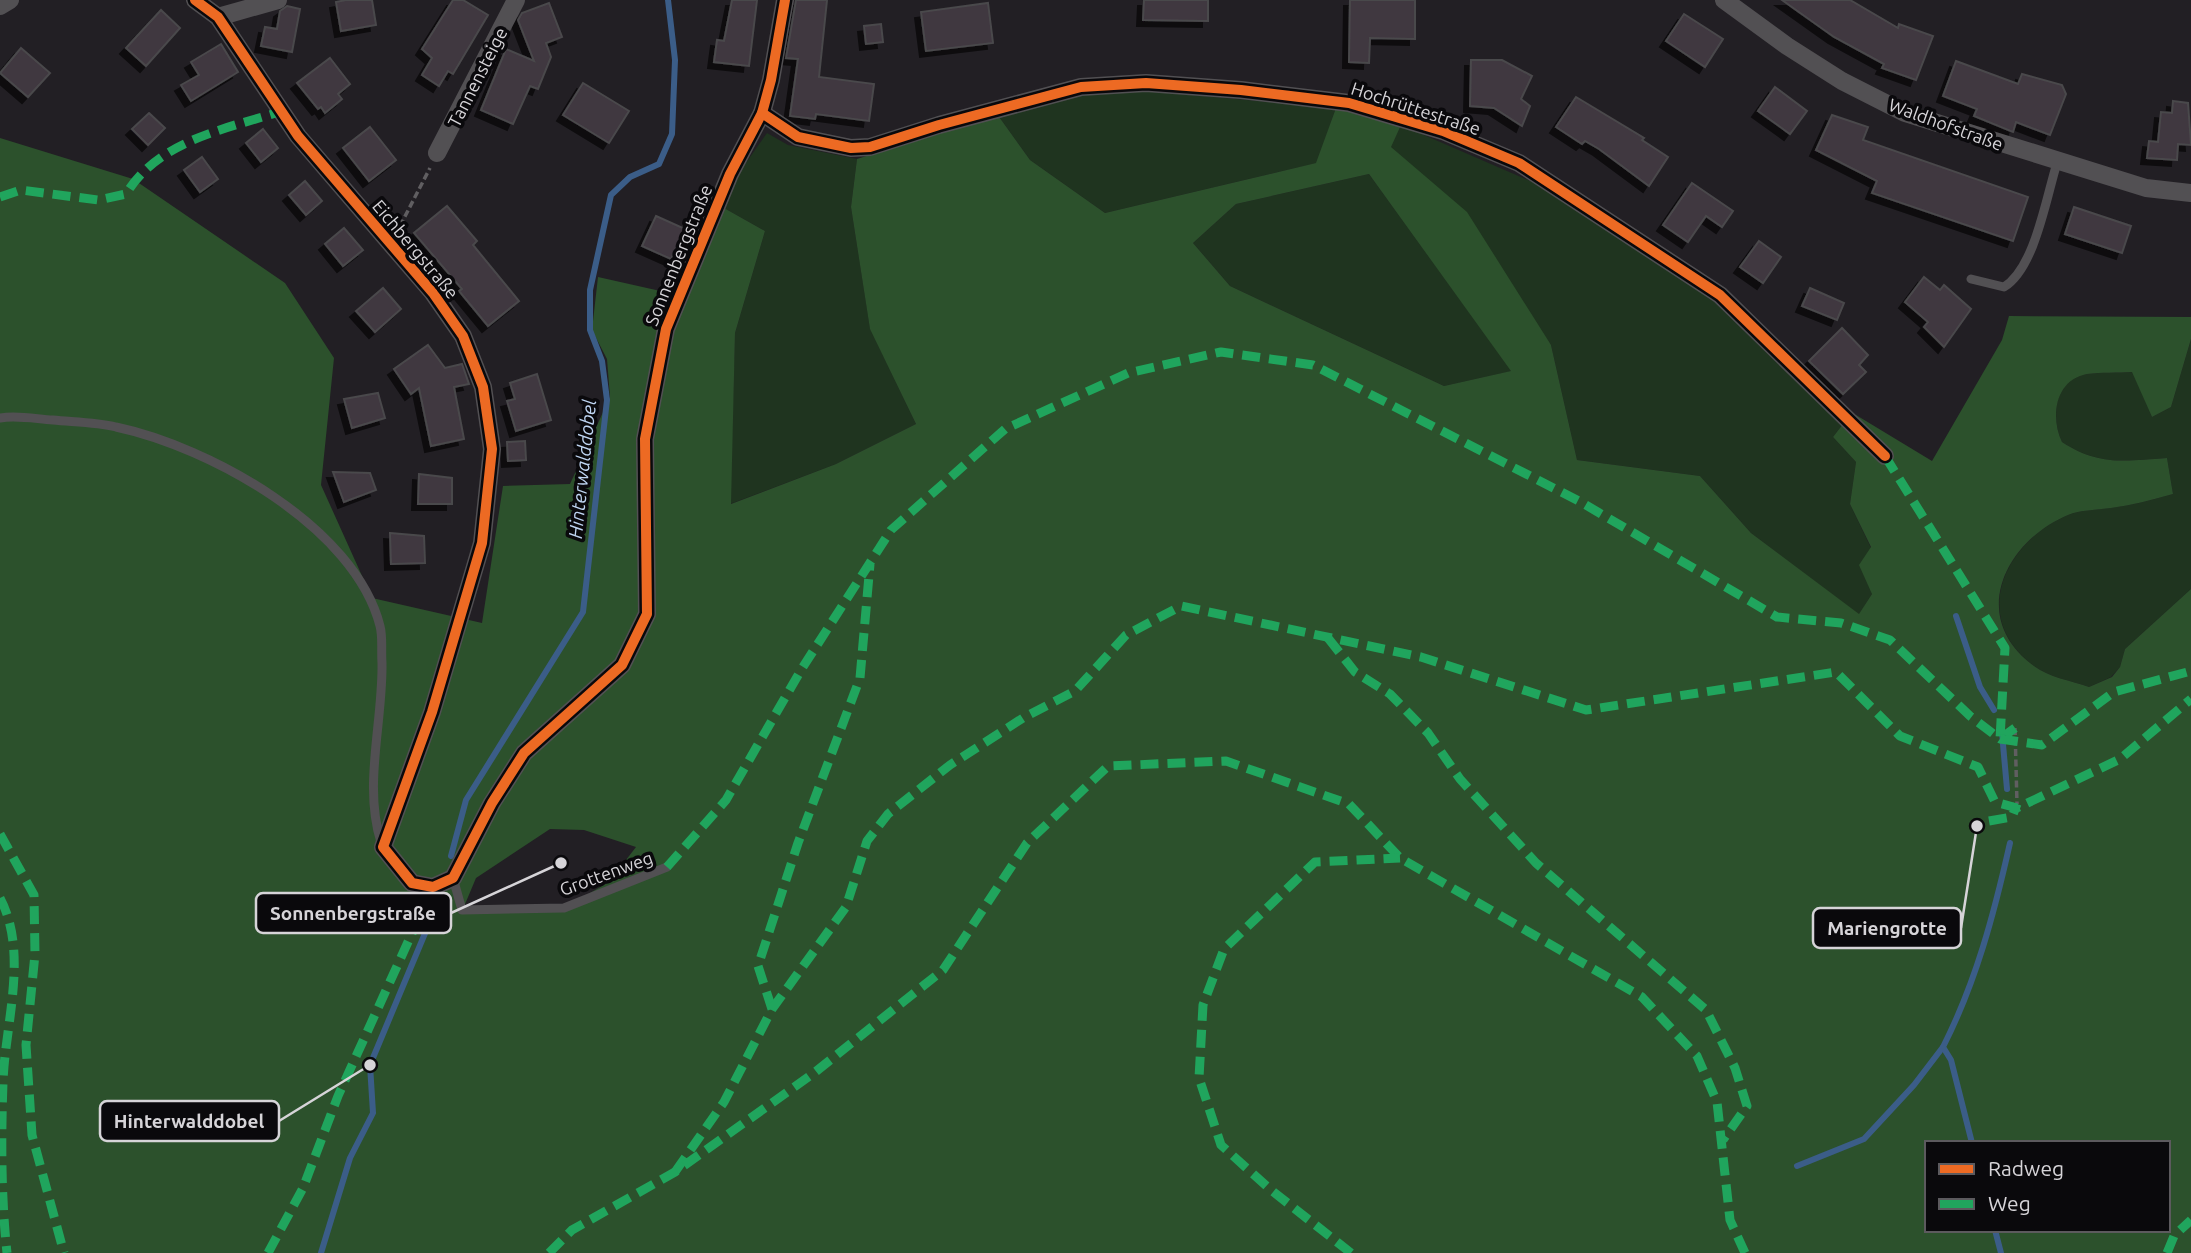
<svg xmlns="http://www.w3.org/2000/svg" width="2191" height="1253" viewBox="0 0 2191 1253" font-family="Ubuntu,sans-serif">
<defs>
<filter id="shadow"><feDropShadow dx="-6" dy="6" stdDeviation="0" flood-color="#0009"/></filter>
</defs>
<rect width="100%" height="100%" fill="#221f24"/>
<g fill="#1f341f">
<polygon points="1135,90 1336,108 1317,163 1105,213 1030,160 997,114 1077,96"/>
<polygon points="1401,125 1537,184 1724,303 1843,424 1833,437 1856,462 1850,504 1871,548 1872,594 1859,615 1751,533 1700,476 1577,460 1551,345 1390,146"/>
<polygon points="767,133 788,145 857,159 851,207 870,328 916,424 836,464 730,504 735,333 765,231 724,208 738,174"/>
<polygon points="1369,174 1512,371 1444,386 1230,286 1193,243 1236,204"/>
<path d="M2191,339V589L2125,649L2120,667L2111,677L2089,687C2072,681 2048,677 2034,666C1969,618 2004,542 2068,515C2080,510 2097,510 2110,508C2132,505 2152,500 2173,494L2167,458C2124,461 2099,466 2062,442C2050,417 2055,379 2087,374C2102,372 2118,373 2133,372L2152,417L2171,407Z"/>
</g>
<path fill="#2c512c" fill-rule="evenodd" d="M1336,108L1401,125L1391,147L1467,212L1551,345L1577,460L1700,476L1751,533L1859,614L1872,594L1859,565L1871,547L1850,504L1856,462L1833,437L1843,424L1856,415L1932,461L2002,340L2009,316L2191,317V339L2171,407L2152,417L2132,372C2118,373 2102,372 2087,374C2055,380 2050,417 2062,442C2099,466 2124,461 2167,458L2173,494C2152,500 2132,505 2111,508C2097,510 2080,510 2068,515C2004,542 1968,618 2034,666C2048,677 2072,681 2089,687L2112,677L2120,667L2125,649L2191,589V1253H0V138L133,179L285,283L334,358L321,485L372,598L482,623L503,486L570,484L610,397L607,359L592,330L598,277L687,297L724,208L765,231L735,333L731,504L836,464L916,424L870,329L851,207L857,159L997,114L1030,160L1105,213L1316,163ZM1369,174L1511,371L1444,386L1230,286L1193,243L1236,204ZM550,829L584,830L636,847L609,882L564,908L463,909L476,878ZM1927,1143H2168V1230H1927Z"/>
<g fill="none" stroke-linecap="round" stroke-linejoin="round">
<g stroke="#3b5d88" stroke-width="6">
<polyline points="1956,616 1980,687 1994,710"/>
<polyline points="2002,733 2007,789"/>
<polyline points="451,856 466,800 583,612 607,400 602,361 590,330 590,290 611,195 630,177 659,164 672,134 675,60 668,0"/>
<path d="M1972,1143L1951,1060L1943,1047C1976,982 1994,914 2010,843"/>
<polyline points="1797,1166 1864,1139 1914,1085 1943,1047"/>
<polyline points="1995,1230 2001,1253"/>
<polyline points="321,1253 350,1158 373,1113 370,1065 436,907"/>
</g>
</g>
<g fill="#403740" stroke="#4a484b" stroke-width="2" filter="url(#shadow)">
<polygon points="346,0 372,0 376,25 341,31 336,2"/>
<polygon points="453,0 463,0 488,15 453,74 448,71 439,86 422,75 432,58 422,49"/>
<polygon points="732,0 757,0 749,66 714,62 717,40 724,41"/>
<polygon points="796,0 827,0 819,77 874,84 869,121 816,114 815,119 790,116 798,59 786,58"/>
<polygon points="1144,0 1208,0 1208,21 1143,20"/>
<polygon points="1350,0 1415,0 1415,39 1370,38 1369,63 1349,62"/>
<polygon points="1782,0 1850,0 1898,28 1899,24 1933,36 1916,80 1882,68 1884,64 1834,37"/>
<polygon points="549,3 562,37 546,43 551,57 538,89 530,86 513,124 481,110 506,49 534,61 518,20 522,13"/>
<polygon points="988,3 993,43 926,51 921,12"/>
<polygon points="287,6 300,9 292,52 261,46 265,27 277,29 280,11"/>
<polygon points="161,10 180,28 146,66 126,48"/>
<polygon points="1684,14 1723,39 1705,67 1666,41"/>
<polygon points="881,24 883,42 866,44 864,26"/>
<polygon points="221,44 238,72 191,101 181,85 199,75 191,62"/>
<polygon points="21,48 50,73 28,97 0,73"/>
<polygon points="330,58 350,84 338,94 342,99 325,113 321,107 318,109 297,83"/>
<polygon points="1471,60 1502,60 1532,76 1521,99 1530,106 1522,126 1494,108 1470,106"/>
<polygon points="1956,61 2018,84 2022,74 2062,85 2066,94 2050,135 2016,122 2013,132 1974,116 1977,109 1943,96"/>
<polygon points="583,83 629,111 609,143 563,115"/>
<polygon points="1775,87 1807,111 1790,134 1758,111"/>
<polygon points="1576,97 1644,138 1642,140 1668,157 1649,186 1599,149 1585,141 1582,144 1556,127"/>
<polygon points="2173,101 2188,103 2191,145 2178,144 2177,160 2147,158 2149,141 2158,142 2161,112 2172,113"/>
<polygon points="149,113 165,128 148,145 132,129"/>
<polygon points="1832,115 1868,127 1863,140 2028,197 2013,241 1872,193 1877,181 1816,150"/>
<polygon points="370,127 396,160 369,181 343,148"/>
<polygon points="263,129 278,148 261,162 246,143"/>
<polygon points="202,157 218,179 200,192 184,170"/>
<polygon points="305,181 322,201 306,215 289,195"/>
<polygon points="1692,183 1733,211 1722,227 1706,216 1688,242 1663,225"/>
<polygon points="447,206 477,241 473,245 519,301 488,326 459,291 462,289 414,233"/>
<polygon points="2074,207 2131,226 2122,253 2065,234"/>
<polygon points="656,216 685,229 671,259 642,246"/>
<polygon points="344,228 363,250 343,266 325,244"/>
<polygon points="1759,241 1781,257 1763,283 1740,267"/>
<polygon points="1924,277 1940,290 1944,285 1971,309 1944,347 1924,327 1928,322 1905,302"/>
<polygon points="383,288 401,309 375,332 356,311"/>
<polygon points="1810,288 1844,303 1837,320 1802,306"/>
<polygon points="1842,328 1868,355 1859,365 1866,372 1843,394 1809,361"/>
<polygon points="428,345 445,368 462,364 469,384 454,387 464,439 431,446 419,388 411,394 394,369"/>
<polygon points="537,374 551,420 516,431 507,401 515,399 510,383"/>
<polygon points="378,393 385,418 352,428 344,399"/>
<polygon points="525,441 526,460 508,461 507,442"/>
<polygon points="333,472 370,473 376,490 344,502"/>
<polygon points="419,474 452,478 452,504 418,504"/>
<polygon points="390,533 424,536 425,563 391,564"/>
</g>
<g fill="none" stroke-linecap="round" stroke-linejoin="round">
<g stroke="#605e61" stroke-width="3.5" stroke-dasharray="7 3.5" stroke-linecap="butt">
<polyline points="400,226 430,168"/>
<polyline points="2015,728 2017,804"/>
</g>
<g stroke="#525053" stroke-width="9">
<path d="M1971,279L2004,287C2035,268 2046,198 2057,163"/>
<path d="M0,418C17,415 36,419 53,420C73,422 96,422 116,427C210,447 355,527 380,626C383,637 381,651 382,663C383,722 363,786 381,842"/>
<polyline points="453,878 462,910 564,908 667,867"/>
</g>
<g stroke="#525053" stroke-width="18">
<polyline points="195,0 218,17 298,136 433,293 463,336 483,387 492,449 482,543 432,712 383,847 412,883 433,887 453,878 492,803 524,753 622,665 647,614 645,439 666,329 730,174 762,113 771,80 785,0"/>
<polyline points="1724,0 1787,46 1842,81 1905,113 2146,188 2191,193"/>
<polyline points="0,6 10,0"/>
<polyline points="218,17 278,0"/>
<polyline points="762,113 798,137 851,148 870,147 939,125 1081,87 1146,83 1241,90 1349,103 1443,131 1519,163 1720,295 1885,456"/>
<polyline points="437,153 516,0"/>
</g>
<g stroke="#20a55d" stroke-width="9" stroke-dasharray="18 9" stroke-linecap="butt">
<path d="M0,197L21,190L98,200L126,194C158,141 225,129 279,112"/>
<polyline points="1885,456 2005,648 2000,739 2015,728"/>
<polyline points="1328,638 1355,672 1390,694 1428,733 1460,779 1536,863 1706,1010 1735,1068 1747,1106 1723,1140"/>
<polyline points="1989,821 2012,817 2017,804"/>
<polyline points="0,834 34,895 35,954 26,1045 32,1135 64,1253"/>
<polyline points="667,867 726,800 801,670 891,530 1005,429 1128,373 1221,352 1313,365 1579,501 1777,617 1841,623 1890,640 1970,716 2000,739 2042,745 2114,692 2191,671"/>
<path d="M0,898C29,953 5,1024 3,1082C1,1140 1,1196 7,1253"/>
<polyline points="772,1009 758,966 798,843 860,678 870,564"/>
<polyline points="675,1172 724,1102 772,1009 846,907 867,841 888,814 950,765 1023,718 1075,691 1126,635 1181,606 1421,657 1586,710 1836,672 1900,736 1978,767 1995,802 2017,808 2120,759 2191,699"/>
<polyline points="268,1253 303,1188 338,1096 433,887"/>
<polyline points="549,1253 572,1230 675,1172 814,1073 943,970 1027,843 1108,766 1226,761 1349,804 1400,858 1642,997 1697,1056 1717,1102 1730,1220 1745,1253"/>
<polyline points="1351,1253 1271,1190 1221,1145 1199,1078 1203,1005 1224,949 1315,862 1400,858"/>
<polyline points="2167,1253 2174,1236 2191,1220"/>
</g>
<defs>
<g id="cycleway">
<polyline points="195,0 218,17 298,136 433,293 463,336 483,387 492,449 482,543 432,712 383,847 412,883 433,887 453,878 492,803 524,753 622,665 647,614 645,439 666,329 730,174 762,113 771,80 785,0"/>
<polyline points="762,113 798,137 851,148 870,147 939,125 1081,87 1146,83 1241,90 1349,103 1443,131 1519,163 1720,295 1885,456"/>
</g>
</defs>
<use href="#cycleway" stroke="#0a090c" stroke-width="15"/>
<use href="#cycleway" stroke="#ed6a23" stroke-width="10"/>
</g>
<g text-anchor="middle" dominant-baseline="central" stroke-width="7" stroke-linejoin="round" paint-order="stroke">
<g font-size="18" fill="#d6d4d8" stroke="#0a090c">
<text transform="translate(477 77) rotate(-63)">Tannensteige</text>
<text transform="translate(1416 108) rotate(18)">Hochrüttestraße</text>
<text transform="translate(1946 124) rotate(20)">Waldhofstraße</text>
<text transform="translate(416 249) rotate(50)">Eichbergstraße</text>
<text transform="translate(678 255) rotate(-68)">Sonnenbergstraße</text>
<text transform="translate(606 873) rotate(-20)">Grottenweg</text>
</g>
<g font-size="19" font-style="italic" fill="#bfd5f2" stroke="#0a090c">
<text transform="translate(582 469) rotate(-84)">Hinterwalddobel</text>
</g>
</g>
<path fill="none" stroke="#d6d4d8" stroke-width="2.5" d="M561 863L451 913M1977 826L1961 928M370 1065L279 1121"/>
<g fill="#d6d4d8" stroke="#0a090c" stroke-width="2.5">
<circle cx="561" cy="863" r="7"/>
<circle cx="1977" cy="826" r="7"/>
<circle cx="370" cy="1065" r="7"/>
</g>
<g fill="#0a090c" stroke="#d6d4d8" stroke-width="2.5">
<rect x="256" y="893" width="195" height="40" rx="7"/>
<rect x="1813" y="908" width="148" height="40" rx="7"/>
<rect x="100" y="1101" width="179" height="40" rx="7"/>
</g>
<g font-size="19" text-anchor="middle" font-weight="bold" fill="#d6d4d8">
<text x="353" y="920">Sonnenbergstraße</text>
<text x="1887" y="935">Mariengrotte</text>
<text x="189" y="1128">Hinterwalddobel</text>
</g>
<rect x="1925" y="1141" width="245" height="91" fill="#0a090c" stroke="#5c5a5e" stroke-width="2"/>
<rect x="1939" y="1164" width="35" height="10" fill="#ed6a23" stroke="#5c5a5e" stroke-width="2"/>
<text x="1988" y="1176" font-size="21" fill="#d6d4d8">Radweg</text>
<rect x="1939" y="1199" width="35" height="10" fill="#20a55d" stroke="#5c5a5e" stroke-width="2"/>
<text x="1988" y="1211" font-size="21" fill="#d6d4d8">Weg</text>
</svg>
